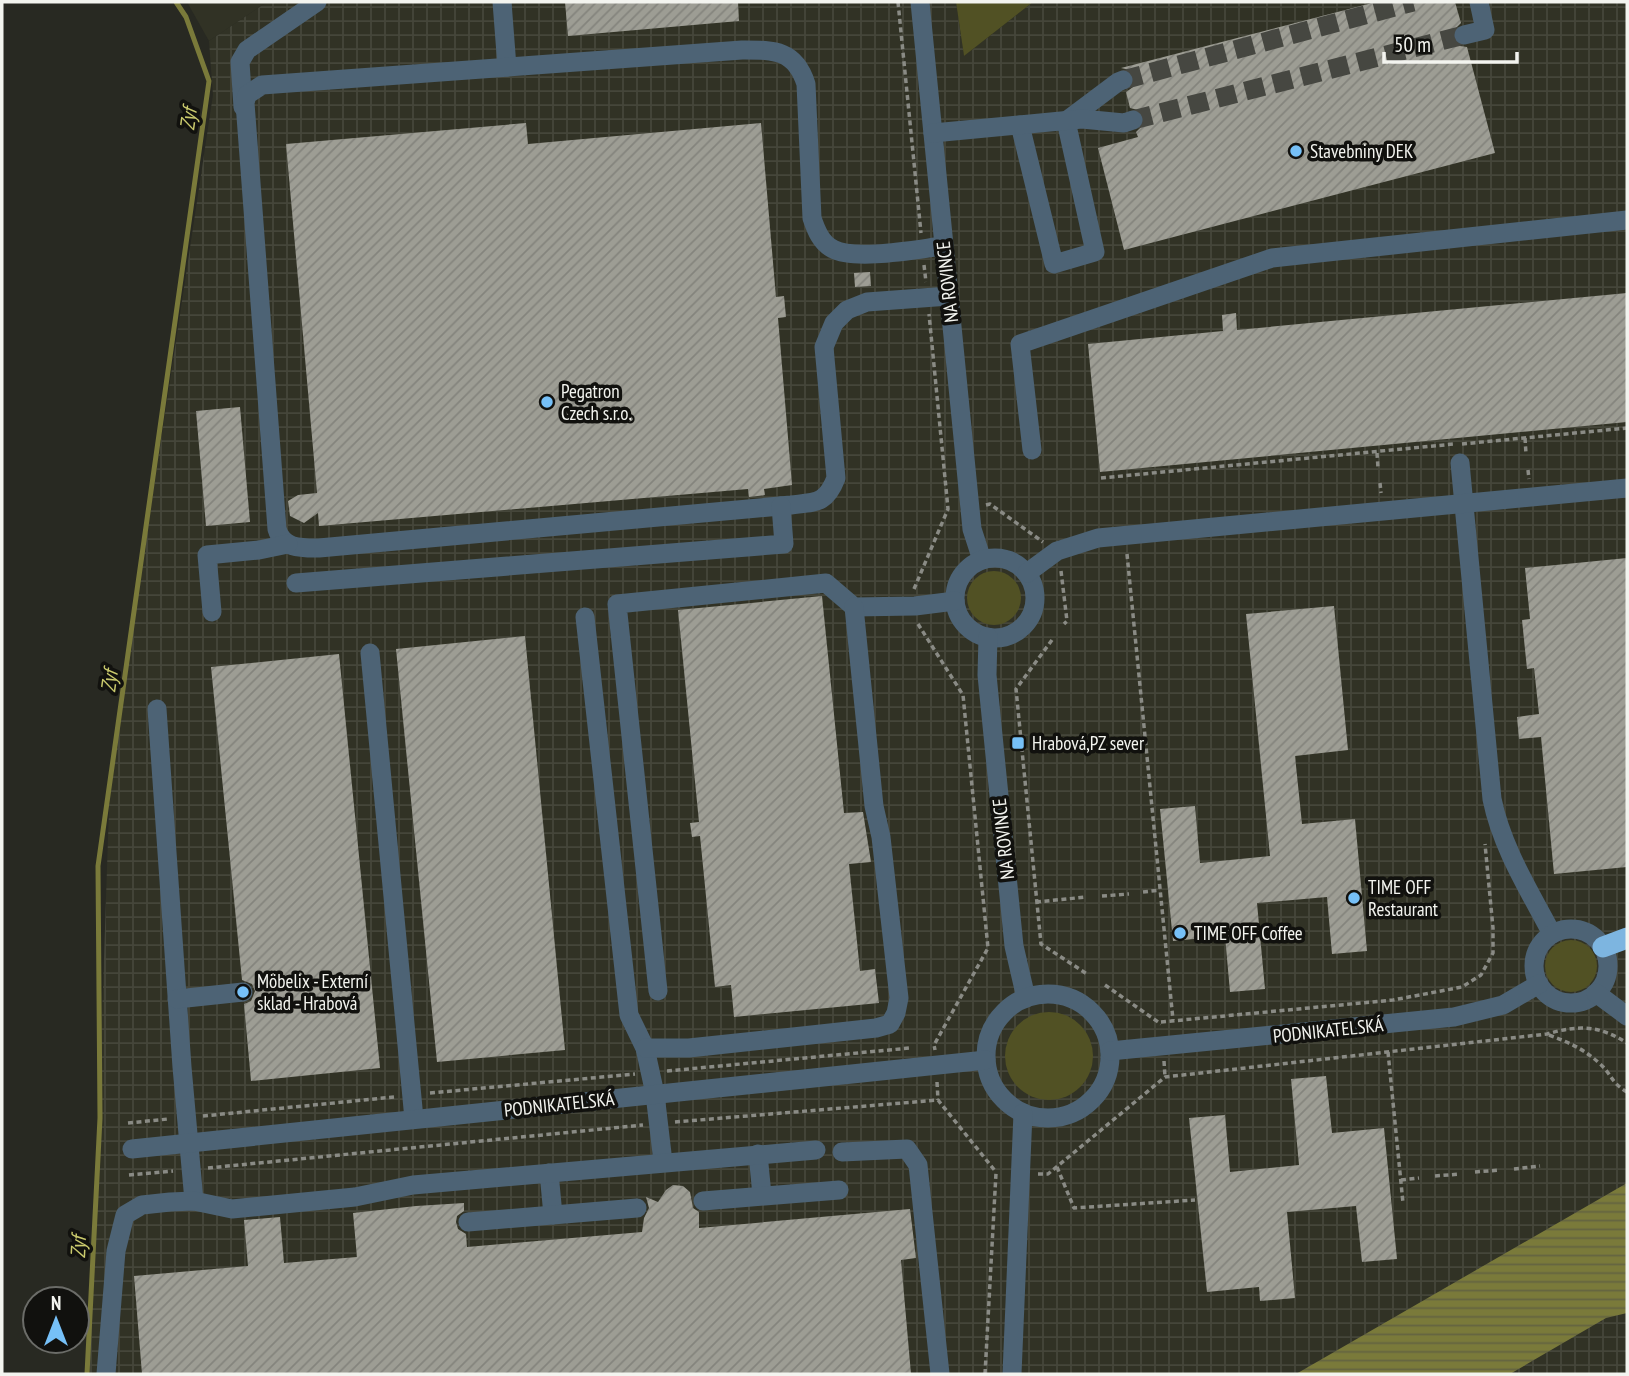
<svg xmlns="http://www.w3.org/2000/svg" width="1629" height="1376" viewBox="0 0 1629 1376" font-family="'PT Sans Narrow',sans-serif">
<defs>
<pattern id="industrial-grid" width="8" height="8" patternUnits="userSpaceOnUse" patternTransform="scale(1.75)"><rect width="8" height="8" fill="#313225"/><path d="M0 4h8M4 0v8" fill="none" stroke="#45463a"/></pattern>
<pattern id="water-rules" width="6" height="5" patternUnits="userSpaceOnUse" patternTransform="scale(1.75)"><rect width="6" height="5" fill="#7a7a3a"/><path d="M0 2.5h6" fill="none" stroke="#646440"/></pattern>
<pattern id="building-hatch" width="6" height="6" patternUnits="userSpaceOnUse" patternTransform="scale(1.75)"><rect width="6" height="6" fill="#9d9d94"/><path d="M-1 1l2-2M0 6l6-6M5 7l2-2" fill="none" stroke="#84847d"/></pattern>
</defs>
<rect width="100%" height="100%" fill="#282922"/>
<polygon fill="#313225" points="187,2 267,2 209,41"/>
<polygon fill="url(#industrial-grid)" points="267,2 956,2 964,56 1033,2 1627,2 1627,1374 87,1374 97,1165 110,780 213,95 209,41"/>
<g fill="#515124">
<polygon points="956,2 1033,2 964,56"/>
<circle cx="994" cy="598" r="27"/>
<circle cx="1571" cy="966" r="26"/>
<circle cx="1049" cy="1056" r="44"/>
</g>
<polygon fill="url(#water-rules)" points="1627,1183 1627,1313 1606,1318 1510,1374 1296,1374"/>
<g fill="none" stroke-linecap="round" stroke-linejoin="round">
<polyline stroke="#7a7a3a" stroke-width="5" points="87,1374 100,1118 98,866 209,81 186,17 176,2"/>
</g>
<g fill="url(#building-hatch)">
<polygon points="565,2 738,2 739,21 568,36"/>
<polygon points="1376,2 1455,2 1461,23 1453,31 1452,38 1460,46 1467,47 1495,153 1124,250 1098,148 1138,137 1136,132 1145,123 1142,111 1130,108 1126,92 1133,87 1134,75 1130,70 1121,68"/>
<polygon points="526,123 528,144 761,123 776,297 784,296 786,317 778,318 792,485 764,489 765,495 749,497 748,489 319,526 318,513 304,523 290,516 288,501 298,495 317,493 286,144"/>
<polygon points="870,272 871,286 855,287 854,273"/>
<polygon points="1627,293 1627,422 1100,472 1088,344 1223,331 1222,315 1236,313 1237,330"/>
<polygon points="240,407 250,522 206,526 196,411"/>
<polygon points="1627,558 1627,867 1554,874 1541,737 1519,739 1517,717 1539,714 1534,668 1527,669 1522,620 1530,619 1525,568"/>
<polygon points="822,596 844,813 863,812 871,862 849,864 860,971 875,969 879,1003 734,1017 731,985 715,987 700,836 692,837 690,823 699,822 678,610"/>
<polygon points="1334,606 1348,750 1295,756 1302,824 1355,819 1367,951 1332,954 1327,897 1257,903 1265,989 1230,992 1225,936 1173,941 1160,809 1195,806 1200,863 1270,856 1246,614"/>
<polygon points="525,636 565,1050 437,1062 396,649"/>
<polygon points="339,654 380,1068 251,1081 244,1004 251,1001 255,991 252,984 242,980 211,667"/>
<polygon points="1326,1076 1332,1133 1384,1128 1397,1259 1362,1262 1356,1206 1287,1212 1295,1298 1260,1301 1259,1287 1207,1292 1189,1118 1225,1115 1230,1172 1299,1165 1291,1079"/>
<polygon points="673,1185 683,1186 690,1192 693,1208 699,1212 699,1228 910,1209 916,1258 901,1260 911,1374 142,1374 134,1276 248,1266 244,1220 280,1217 284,1263 357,1257 353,1213 416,1206 464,1203 464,1211 457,1216 456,1222 458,1229 466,1234 467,1247 642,1232 644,1218 649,1208 646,1197 658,1202 666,1190"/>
</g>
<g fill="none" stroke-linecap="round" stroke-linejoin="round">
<g stroke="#464741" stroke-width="19" stroke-dasharray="19 10" stroke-linecap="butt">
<polyline points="1123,80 1413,2"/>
<polyline points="1133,120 1464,35"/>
</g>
<g stroke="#8a8b85" stroke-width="3.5" stroke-dasharray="5 3.5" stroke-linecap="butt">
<polyline points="898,2 921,233"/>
<polyline points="924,265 926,282"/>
<polyline points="1525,438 1526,454"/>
<polyline points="1462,444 1627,428"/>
<polyline points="1377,453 1378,468"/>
<polyline points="1528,470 1529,479"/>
<polyline points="1101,478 1454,444"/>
<polyline points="1380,483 1381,493"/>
<polyline points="986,505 990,504 1043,542"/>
<polyline points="1127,554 1173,1020"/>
<polyline points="1061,571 1067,621 1064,624"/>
<polyline points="914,589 948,509 929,314"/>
<polyline points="918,624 963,695 988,948 934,1045 935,1050"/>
<polyline points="1052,640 1016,689 1041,944 1087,974"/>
<polyline points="1143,892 1160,890"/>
<polyline points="1102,896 1129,894"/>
<polyline points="1036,902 1086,897"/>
<polyline points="1105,985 1161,1024"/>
<polyline points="1161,1022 1393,1000 1462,987 1481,975 1493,953 1493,928 1485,844"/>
<path d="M1549,1035C1568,1042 1584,1049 1599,1063C1612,1074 1610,1082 1627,1092"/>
<polyline points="1388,1052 1403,1203"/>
<polyline points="1164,1061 1165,1077"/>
<polyline points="667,1071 910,1048"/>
<polyline points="937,1082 938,1100"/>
<polyline points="430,1093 635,1074"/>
<polyline points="203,1116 394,1097"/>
<polyline points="675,1122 938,1100 996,1172"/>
<polyline points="128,1123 168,1119"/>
<polyline points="1057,1167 1074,1208 1195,1200"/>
<polyline points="208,1168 643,1125"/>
<polyline points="1514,1169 1540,1166"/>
<polyline points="1475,1172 1500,1170"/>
<path d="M1038,1174H1048L1165,1077L1547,1034C1578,1025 1599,1025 1627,1043"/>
<polyline points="129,1175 173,1171"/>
<polyline points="1435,1176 1460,1174"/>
<polyline points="1401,1180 1419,1178"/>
<polyline points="985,1374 996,1173"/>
</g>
<g stroke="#4d6375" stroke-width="19">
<polyline points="502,2 507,67"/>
<polyline points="920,2 972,529 982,560"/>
<polyline points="1464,35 1485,30 1479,2"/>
<polyline points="243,107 240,62 247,50 317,2"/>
<polyline points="1020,125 1054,264 1095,252 1066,121 1118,82 1123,80"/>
<polyline points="933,133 1082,119 1124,123 1133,120"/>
<path d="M943,246C918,249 855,261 833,249C821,243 816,230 812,218L806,84C795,49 773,50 742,50L262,85L247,95L245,103L277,529C283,549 301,548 319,548L791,505C816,502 826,504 836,478L824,347L834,323L847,310L867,302L949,296"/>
<polyline points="1032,450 1020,344 1272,258 1627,220"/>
<path d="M1460,463L1492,799C1502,848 1529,890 1552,934"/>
<circle cx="995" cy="598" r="40"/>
<polyline points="1027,573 1057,551 1098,538 1627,488"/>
<polyline points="296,583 784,544 781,506"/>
<polyline points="212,612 207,555 259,550 288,544"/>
<polyline points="585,617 629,1015 645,1048 655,1094 663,1162"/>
<polyline points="988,637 987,675 1014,946 1026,998"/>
<polyline points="370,653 414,1119"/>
<polyline points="157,709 182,1067 194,1201"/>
<circle cx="1571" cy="966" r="37"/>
<polyline points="658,991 617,604 826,583 854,607 915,606 955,601"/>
<polyline points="1596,993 1627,1016"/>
<circle cx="1048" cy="1056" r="62"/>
<polyline points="177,999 243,992"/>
<polyline points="645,1048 689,1048 876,1028 890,1024 896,1013 899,998 881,837 874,806 854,607"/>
<polyline points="1110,1051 1454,1017 1503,1005 1539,984"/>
<polyline points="132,1149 986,1060"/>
<polyline points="842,1152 907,1149 918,1165 940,1374"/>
<polyline points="758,1154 762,1195"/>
<polyline points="549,1173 553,1215"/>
<polyline points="703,1201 839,1190"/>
<polyline points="468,1222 637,1208"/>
<polyline points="106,1374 116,1251 125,1215 142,1205 170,1202 194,1201 232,1209 355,1197 413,1185 816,1150"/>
<polyline points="1012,1374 1023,1113"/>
</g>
<polyline stroke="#7db5e0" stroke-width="21" points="1603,947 1627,938"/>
</g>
<g fill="#76c0f7" stroke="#11110e" stroke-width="2.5">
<circle cx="1296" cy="151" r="7"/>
<circle cx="547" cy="402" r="7"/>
<rect x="1011" y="736" width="14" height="14" rx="3.5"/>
<circle cx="1354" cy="898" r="7"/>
<circle cx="1180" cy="933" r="7"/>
<circle cx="243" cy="992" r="7"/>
</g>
<g text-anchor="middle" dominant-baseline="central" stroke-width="7" stroke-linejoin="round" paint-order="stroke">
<g font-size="19" fill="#f3f4ef" stroke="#11110e" text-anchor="start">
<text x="1310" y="151">Stavebniny DEK</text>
<text x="561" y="391">Pegatron<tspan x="561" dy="22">Czech s.r.o.</tspan></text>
<text x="1032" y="743">Hrabová,PZ sever</text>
<text x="1368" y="887">TIME OFF<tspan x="1368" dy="22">Restaurant</tspan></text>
<text x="1194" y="933">TIME OFF Coffee</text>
<text x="257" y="981">Möbelix - Externí<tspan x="257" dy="22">sklad - Hrabová</tspan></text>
</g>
<g font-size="19" fill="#f3f4ef" stroke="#11110e">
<text transform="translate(947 282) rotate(-96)">NA ROVINCE</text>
<text transform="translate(1003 839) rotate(-96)">NA ROVINCE</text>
<text transform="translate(1328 1030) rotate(-6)">PODNIKATELSKÁ</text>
<text transform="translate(559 1104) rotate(-6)">PODNIKATELSKÁ</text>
</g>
<g font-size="21" font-style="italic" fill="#caca6d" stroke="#11110e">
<text transform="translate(188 119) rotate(-82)">Zyf</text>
<text transform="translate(109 681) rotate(-82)">Zyf</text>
<text transform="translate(78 1247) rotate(-87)">Zyf</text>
</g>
</g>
<rect width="1629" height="1376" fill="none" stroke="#f3f4ef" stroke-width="7"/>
<g transform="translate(56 1320)"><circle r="33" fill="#11110e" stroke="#6b6c68" stroke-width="2"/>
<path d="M0-5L12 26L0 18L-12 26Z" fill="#76c0f7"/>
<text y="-10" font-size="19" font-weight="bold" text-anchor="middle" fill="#f3f4ef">N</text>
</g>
<path d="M1384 52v10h133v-10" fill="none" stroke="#f3f4ef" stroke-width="3.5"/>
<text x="1394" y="52" font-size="21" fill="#f3f4ef" stroke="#11110e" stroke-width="5" paint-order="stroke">50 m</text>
</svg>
